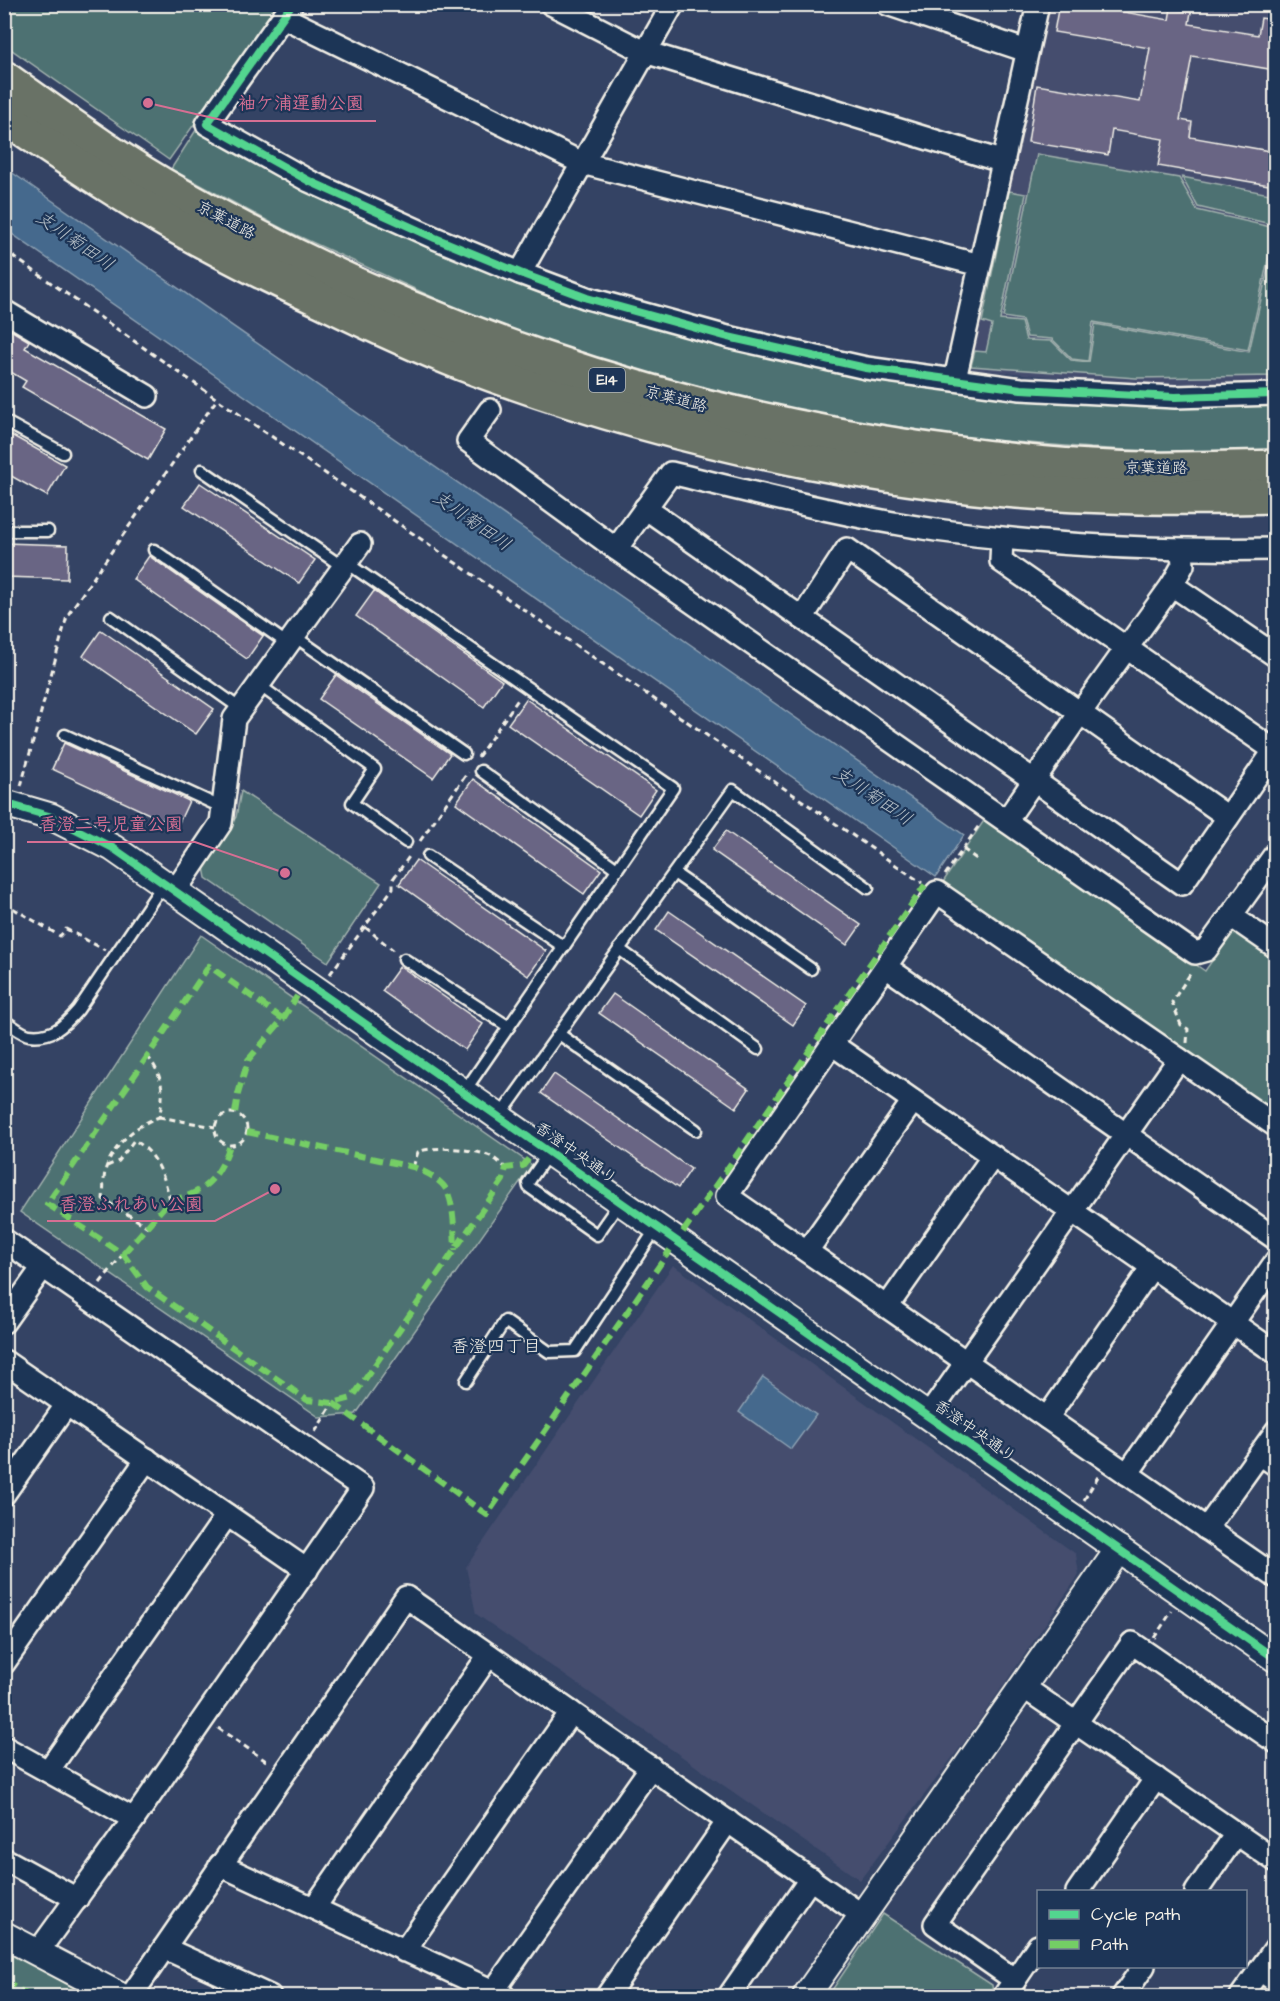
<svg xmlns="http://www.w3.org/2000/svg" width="1280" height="2001" viewBox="0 0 1280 2001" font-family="'Architects Daughter','Klee One',sans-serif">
<rect width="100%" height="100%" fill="#344364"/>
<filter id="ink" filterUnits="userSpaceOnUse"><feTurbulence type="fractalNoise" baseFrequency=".0167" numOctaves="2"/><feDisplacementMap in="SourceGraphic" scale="12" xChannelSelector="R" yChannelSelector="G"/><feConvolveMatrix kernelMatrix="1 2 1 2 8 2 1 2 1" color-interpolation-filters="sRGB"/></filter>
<g filter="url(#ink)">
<g fill="#444d6e">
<polygon points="1047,5 1275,5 1275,383 1137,384 967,369"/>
<polygon points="673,1265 1076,1554 1079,1575 968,1737 860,1880 476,1614 466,1567"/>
</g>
<g fill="#4e7172" stroke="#a1b1ad" stroke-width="1.5">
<polygon points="5,4 278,4 278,5 169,160 5,45"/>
<polygon points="198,127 418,239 870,378 1275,401 1275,450 1203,454 1091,448 978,439 797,411 610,363 494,325 283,229 171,169"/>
<polygon points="1037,154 1179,178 1197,210 1275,228 1248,350 1093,322 1088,361 1072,359 1052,339 1027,337 1022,320 1003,317"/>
<polygon points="1182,177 1275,195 1275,225 1198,207"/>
<polygon points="1009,191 1026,194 1000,320 1021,322 1026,340 1052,341 1071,360 1089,362 1095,324 1249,352 1275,238 1275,376 1136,378 971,366 975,351 986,352 992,325 982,322"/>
<polygon points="241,791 381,883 328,962 206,878 204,867 236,817"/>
<polygon points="985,819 1205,971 1232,932 1240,932 1275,956 1275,1119 941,885"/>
<polygon points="201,935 532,1165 356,1414 319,1417 20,1212"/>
<polygon points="883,1914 992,1985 993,1993 990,1996 828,1996"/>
<polygon points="4,1949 96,1996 5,1996"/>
</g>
<g fill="#45698d" stroke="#8b9fb1" stroke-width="1.5">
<polygon points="4,167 964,835 936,877 5,229"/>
<polygon points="763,1377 816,1415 791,1449 739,1412"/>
</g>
<g fill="#696584" stroke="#f4f1e8" stroke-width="1.5">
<polygon points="1059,4 1108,4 1107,9 1169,20 1171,8 1191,12 1189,24 1258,35 1261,18 1275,20 1275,70 1192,56 1180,120 1192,122 1190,137 1275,152 1275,186 1158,166 1163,139 1112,130 1108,155 1028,142 1037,85 1140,102 1150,48 1054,32"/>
<polygon points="4,326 29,341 25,348 166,429 148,460 22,387 26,381 4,368"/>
<polygon points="4,431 65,465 47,496 4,472"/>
<polygon points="200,483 315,560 299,583 184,506"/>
<polygon points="4,543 68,545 67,579 4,577"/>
<polygon points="149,556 263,636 247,659 133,579"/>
<polygon points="374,591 502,681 484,707 356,616"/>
<polygon points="101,630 214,709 196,734 83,656"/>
<polygon points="336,675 450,754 433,778 319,699"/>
<polygon points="526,699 656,790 639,815 508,724"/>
<polygon points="64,743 189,801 177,827 52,769"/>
<polygon points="473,779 601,870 584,894 456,803"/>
<polygon points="726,831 861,925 847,945 712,850"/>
<polygon points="416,860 546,951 528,976 399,884"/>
<polygon points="669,911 806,1006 793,1025 656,930"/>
<polygon points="400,966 483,1024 465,1050 382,991"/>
<polygon points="613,994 749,1089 736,1108 599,1013"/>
<polygon points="554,1074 691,1169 678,1188 541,1093"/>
</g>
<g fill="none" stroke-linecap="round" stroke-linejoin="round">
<defs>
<g id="service">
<polyline points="4,421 63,453"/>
<polyline points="202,470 343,567"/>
<polyline points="4,529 8,531 48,531"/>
<polyline points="154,550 288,644"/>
<polyline points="347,563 673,788 464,1092"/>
<polyline points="111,617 241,709"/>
<polyline points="294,636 464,754"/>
<polyline points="259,685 375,769 352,803 406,842"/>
<polyline points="65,735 223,808"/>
<polyline points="481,771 617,869"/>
<polyline points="428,856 564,947"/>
<polyline points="674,873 811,969"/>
<polyline points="619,949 758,1049"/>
<polyline points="404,959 509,1027"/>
<path d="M4,1021C12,1025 22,1034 29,1035C52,1038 64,1026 78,1010L164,883"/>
<polyline points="559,1034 696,1130"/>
<polyline points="500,1116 733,790 868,888"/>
<polyline points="550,1151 528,1183 529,1187 597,1235 620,1202"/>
<polyline points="466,1381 505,1321 549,1352 575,1351 657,1227"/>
</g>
<g id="minor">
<polyline points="292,4 207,124 309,181 435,238 520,273 587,298 728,337 866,368 1021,389 1175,397 1276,394"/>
<polyline points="551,4 645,52 1004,162"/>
<polyline points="887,4 1027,51"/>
<polyline points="283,17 582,163 980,265"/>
<polyline points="520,273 673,4"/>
<polyline points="4,311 147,396"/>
<polyline points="955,379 1038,4"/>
<polyline points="490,410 468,441 616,549 1195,953 1206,950 1276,853"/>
<polyline points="645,508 1182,884 1276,748"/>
<polyline points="1002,539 1001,561 1274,750"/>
<path d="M616,549L671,473C759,494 847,517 936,530C1050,546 1161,551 1276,549"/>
<polyline points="1172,585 1276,656"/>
<polyline points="802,618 847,549 1228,817"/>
<polyline points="1006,821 1080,713 1172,585 1183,565 1182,551"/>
<polyline points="175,891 221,823 234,719 360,544"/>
<polyline points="1231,916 1276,947"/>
<polyline points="886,967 1276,1239"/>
<polyline points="833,1045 1276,1353"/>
<polyline points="1276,1126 937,892 727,1196 1276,1577"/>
<polyline points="4,1240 363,1488 134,1819 37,1953"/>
<polyline points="807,1251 913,1101"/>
<polyline points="887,1307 993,1156"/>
<polyline points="4,1322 43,1267"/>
<polyline points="4,1361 307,1570"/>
<polyline points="929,1415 1179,1059"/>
<polyline points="1047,1418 1152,1267"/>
<polyline points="1260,1454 1276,1465"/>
<polyline points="1127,1474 1276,1261"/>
<polyline points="4,1494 67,1404"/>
<polyline points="1206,1529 1276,1431"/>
<polyline points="4,1663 147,1459"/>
<polyline points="1022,1686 1276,1861"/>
<polyline points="4,1747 134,1819"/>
<polyline points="48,1771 227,1515"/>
<polyline points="4,1859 77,1899"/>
<polyline points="220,1865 504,1996"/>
<polyline points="1077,1892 1156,1778"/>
<polyline points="1196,1892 1236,1834"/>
<polyline points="314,1908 489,1655"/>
<polyline points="164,1948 270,1996"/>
<polyline points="404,1951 571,1712"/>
<polyline points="1260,1970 1276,1981"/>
<polyline points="1015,1980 935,1924 1132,1643 1276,1742"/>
<polyline points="131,1996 406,1597 862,1915"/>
<polyline points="490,1996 651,1767"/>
<polyline points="607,1996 728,1821"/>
<polyline points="729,1996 811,1878"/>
<polyline points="1004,1996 1038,1946"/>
<polyline points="1123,1996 1144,1966"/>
<polyline points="1241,1996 1276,1947"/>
</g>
<g id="tertiary">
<polyline points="4,803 52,817 113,848 1276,1659"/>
<polyline points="4,1935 120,1996"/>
<polyline points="806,1996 1119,1549"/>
</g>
<g id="motorway">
<path d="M4,78C62,119 119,161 180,195C411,326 653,409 916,448C981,457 1047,466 1112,468C1166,471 1221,468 1276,467"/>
<path d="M4,116C72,162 140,208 212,246C247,265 284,283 321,300C368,323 415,345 464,364C622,424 789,464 957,485C1062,498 1170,499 1276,496"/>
</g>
</defs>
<use href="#service" stroke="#f4f1e8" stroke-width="15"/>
<use href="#minor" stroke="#f4f1e8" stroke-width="26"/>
<use href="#tertiary" stroke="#f4f1e8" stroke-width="30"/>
<use href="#motorway" stroke="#f4f1e8" stroke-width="38"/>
<g stroke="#f4f1e8" stroke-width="3" stroke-dasharray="6 4.5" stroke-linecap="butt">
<polyline points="4,250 217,399 922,883"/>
<polyline points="478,757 519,698"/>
<polyline points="21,786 67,616 217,399"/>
<polyline points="1275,825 1276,826"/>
<polyline points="420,841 468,772"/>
<polyline points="963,849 978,860"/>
<polyline points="945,875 980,824"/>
<polyline points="4,903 60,936 66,929 105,950"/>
<polyline points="365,927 393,950"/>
<polyline points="330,974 393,888 393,879 411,854"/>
<polyline points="1187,1043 1188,1029 1181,1025 1172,1002 1192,971"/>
<path d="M147,1056C163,1074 165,1094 159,1117C136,1125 117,1142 107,1165C103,1174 104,1189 103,1199L148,1227"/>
<circle cx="231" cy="1129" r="16"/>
<polyline points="159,1117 215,1127"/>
<path d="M107,1166L119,1161L134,1140C157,1153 164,1176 170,1200"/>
<path d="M413,1167L418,1152C433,1145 474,1149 490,1156C496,1159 501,1164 506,1168"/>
<polyline points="100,1283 123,1254"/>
<polyline points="315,1432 333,1403"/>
<polyline points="1084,1500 1099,1475"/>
<polyline points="1154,1638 1172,1611"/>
<polyline points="218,1728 269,1763"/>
</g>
<use href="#service" stroke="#1d3557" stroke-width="10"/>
<use href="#minor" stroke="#1d3557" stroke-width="21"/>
<use href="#tertiary" stroke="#1d3557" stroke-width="26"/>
<use href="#motorway" stroke="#697266" stroke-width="33"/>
<g stroke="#74ce65" stroke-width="6" stroke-dasharray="12 6" stroke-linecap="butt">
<polyline points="283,1019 209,966 47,1204 123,1254 147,1287 307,1400 333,1403 352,1398 503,1180 506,1168 523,1166 529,1158"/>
<polyline points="235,1113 238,1094 248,1060 283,1019 297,996"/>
<path d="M247,1132L413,1167C423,1171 434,1176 442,1184C455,1196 454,1233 455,1250"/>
<polyline points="683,1232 925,885"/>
<path d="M123,1254L170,1200C204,1195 220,1176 230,1145"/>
<polyline points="333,1403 487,1515 670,1250"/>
<polyline points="4,1981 30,1996"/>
</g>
<defs>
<g id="cycleway">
<polyline points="292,4 207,124 309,181 435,238 520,273 587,298 728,337 866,368 1021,389 1175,397 1276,394"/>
<polyline points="4,803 52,817 113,848 1276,1659"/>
</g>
</defs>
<use href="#cycleway" stroke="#1d3557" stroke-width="11"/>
<use href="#cycleway" stroke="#53d58f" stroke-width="8"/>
</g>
</g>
<g text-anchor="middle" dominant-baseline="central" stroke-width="4.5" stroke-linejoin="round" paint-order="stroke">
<rect fill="#1d3557" stroke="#b4b9bc" stroke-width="1.5" x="589" y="368" width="36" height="24" rx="4.5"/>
<g font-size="15" font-weight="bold" fill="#f4f1e8">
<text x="607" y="380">E14</text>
</g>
<g font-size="16" fill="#f4f1e8" stroke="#1d3557">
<text transform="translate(226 220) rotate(28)">京葉道路</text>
<text transform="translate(676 399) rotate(15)">京葉道路</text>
<text x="1156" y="468">京葉道路</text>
<text transform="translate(576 1153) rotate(35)">香澄中央通り</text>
<text transform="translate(975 1431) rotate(35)">香澄中央通り</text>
</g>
<g font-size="18" font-style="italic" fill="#b7c1c8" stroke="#1d3557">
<text transform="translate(75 241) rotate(35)">支川菊田川</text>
<text transform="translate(472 521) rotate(35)">支川菊田川</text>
<text transform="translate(873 796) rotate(34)">支川菊田川</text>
</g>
<g font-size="18" fill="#f4f1e8" stroke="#1d3557">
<text x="496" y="1346">香澄四丁目</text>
</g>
</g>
<path fill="none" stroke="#d66f93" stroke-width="2" d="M148 103L226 121H376M285 873L195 842H27M275 1189L215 1221H47"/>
<g fill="#d66f93" stroke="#1d3557" stroke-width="2">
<circle cx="148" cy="103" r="6"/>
<circle cx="285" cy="873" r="6"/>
<circle cx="275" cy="1189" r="6"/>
</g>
<g font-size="18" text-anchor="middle" font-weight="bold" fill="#d66f93" stroke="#1d3557" stroke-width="4.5" stroke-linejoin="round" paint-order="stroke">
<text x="301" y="109">袖ケ浦運動公園</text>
<text x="111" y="830">香澄二号児童公園</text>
<text x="131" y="1210">香澄ふれあい公園</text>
</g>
<rect width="1280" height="2001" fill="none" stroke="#1d3557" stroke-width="24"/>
<rect x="12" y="12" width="1256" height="1977" fill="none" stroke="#f4f1e8" stroke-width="2" filter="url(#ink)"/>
<rect x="1037" y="1890" width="210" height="78" fill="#1d3557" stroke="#738091" stroke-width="1.5"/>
<rect x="1049" y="1910" width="30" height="9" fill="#53d58f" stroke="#738091" stroke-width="1.5"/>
<text x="1091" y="1920" font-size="18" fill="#f4f1e8">Cycle path</text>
<rect x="1049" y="1940" width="30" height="9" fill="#74ce65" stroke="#738091" stroke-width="1.5"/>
<text x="1091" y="1950" font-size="18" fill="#f4f1e8">Path</text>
</svg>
